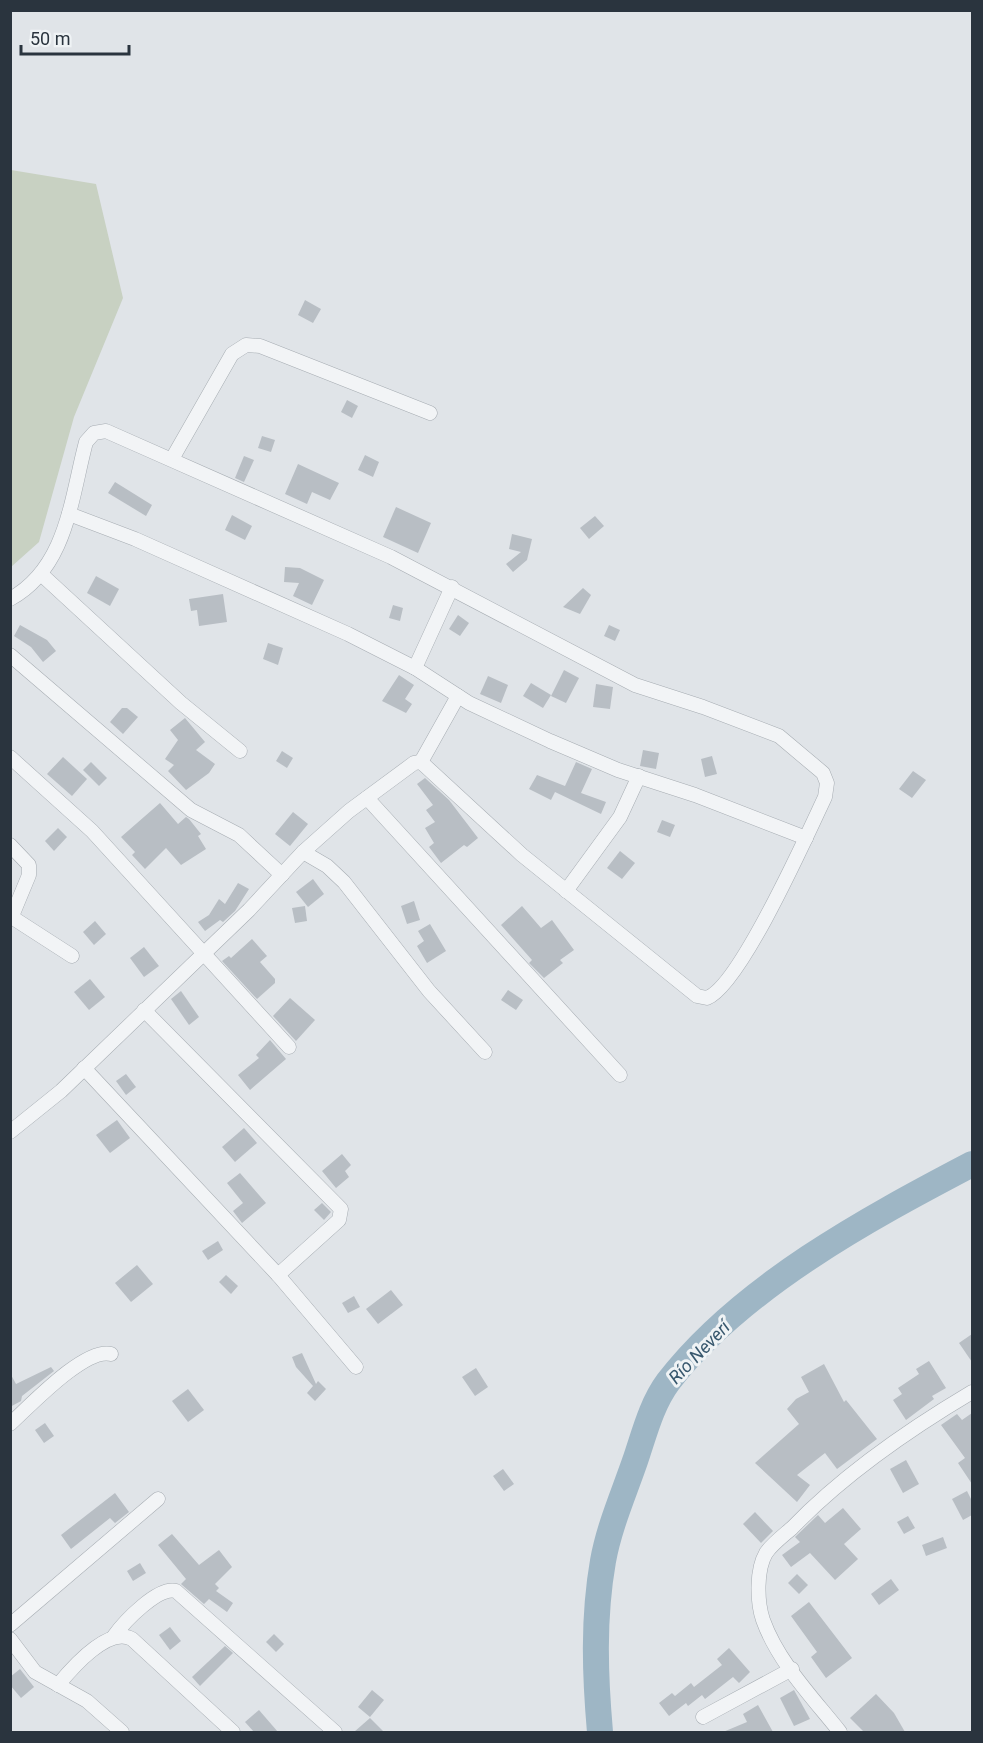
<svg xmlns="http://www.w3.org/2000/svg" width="983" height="1743" viewBox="0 0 983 1743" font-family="Roboto,sans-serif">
<rect width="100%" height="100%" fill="#e0e4e8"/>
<polygon fill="#c8d1c2" points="11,170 96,184 123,298 74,417 39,542 11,567"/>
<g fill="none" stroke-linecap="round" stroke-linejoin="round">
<path stroke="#9eb6c5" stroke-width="26" d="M600,1732C595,1675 593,1618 603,1561C609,1527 624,1493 635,1461C644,1435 651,1405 668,1382C741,1287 869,1218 972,1164"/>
</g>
<g fill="#b8bec4">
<polygon points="305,300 321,309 313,323 298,315"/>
<polygon points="347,400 358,406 352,418 341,412"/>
<polygon points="262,436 275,440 271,452 258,448"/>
<polygon points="365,455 379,462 373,477 358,470"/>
<polygon points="244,456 254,460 244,482 235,478"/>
<polygon points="298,464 339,483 330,500 312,492 307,504 285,494"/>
<polygon points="115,482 152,505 146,516 108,493"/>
<polygon points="396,507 431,523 418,553 383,537"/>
<polygon points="232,515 252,526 245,540 225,530"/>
<polygon points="595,516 604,526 589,539 580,528"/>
<polygon points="512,534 532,539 527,560 513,572 506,564 521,552 509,549"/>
<polygon points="285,567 300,568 324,580 312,605 293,596 299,583 284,582"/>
<polygon points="96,576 119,589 110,606 87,593"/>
<polygon points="583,588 591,595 580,614 563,607"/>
<polygon points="223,594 227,622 199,626 197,610 191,611 189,599"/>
<polygon points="393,605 403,608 400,621 389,618"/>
<polygon points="458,615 469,623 460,636 449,629"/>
<polygon points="20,625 47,640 56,651 43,662 31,647 14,636"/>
<polygon points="609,625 620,630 615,641 604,636"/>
<polygon points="268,643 283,648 278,665 263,659"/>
<polygon points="564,670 579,678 566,703 551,696"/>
<polygon points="399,675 414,685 405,699 412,704 406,713 382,701"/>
<polygon points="488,676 508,685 501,703 480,694"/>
<polygon points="531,683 551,695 543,708 523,696"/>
<polygon points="596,684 613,687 610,709 593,707"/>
<polygon points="122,708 127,708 138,717 123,734 110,722"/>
<polygon points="185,718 205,742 196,750 215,764 209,773 186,790 168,771 174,765 165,759 178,740 170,730"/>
<polygon points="643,750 659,753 656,769 640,766"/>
<polygon points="282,751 293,758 287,768 276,761"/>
<polygon points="712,756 717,774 705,777 701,759"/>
<polygon points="63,757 87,779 72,796 47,774"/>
<polygon points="91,762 107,778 99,786 83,770"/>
<polygon points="576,762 592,769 581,793 606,802 601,814 555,792 551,800 529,789 537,775 565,786"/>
<polygon points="913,771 926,780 912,798 899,789"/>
<polygon points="425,778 449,800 478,838 467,847 464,845 441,863 429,847 434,843 425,828 435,822 426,810 433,805 417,784"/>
<polygon points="160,803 178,824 186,817 189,819 201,834 198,836 206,849 181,865 166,848 145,869 132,855 135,852 121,837"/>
<polygon points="293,812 308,824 290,846 275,834"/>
<polygon points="662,820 675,825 670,837 657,832"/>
<polygon points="58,828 67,837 54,851 45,841"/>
<polygon points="620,851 635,863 622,879 607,868"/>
<polygon points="313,879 324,894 308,907 296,892"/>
<polygon points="238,883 249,889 235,911 223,922 220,920 205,931 198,922 209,915 219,899 225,904"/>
<polygon points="414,901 420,920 407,924 401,906"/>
<polygon points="305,906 307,921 295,923 292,908"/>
<polygon points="522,906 541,928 552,920 574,950 560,960 563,963 544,978 529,963 532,960 501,925"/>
<polygon points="95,921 106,934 94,945 83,932"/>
<polygon points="430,924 446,951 427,963 417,946 424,941 418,931"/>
<polygon points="252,939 267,956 260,962 275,979 275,983 257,999 222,961 229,956 231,958"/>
<polygon points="144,947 159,966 144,977 130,958"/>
<polygon points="90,979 105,997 89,1010 74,992"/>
<polygon points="508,990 523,1000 516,1010 501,1000"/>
<polygon points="181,991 199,1017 189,1025 171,999"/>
<polygon points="290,998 315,1020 296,1041 273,1016"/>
<polygon points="270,1040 286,1059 250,1090 238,1075 259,1058 256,1055"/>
<polygon points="126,1074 136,1087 126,1095 116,1081"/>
<polygon points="117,1120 130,1138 110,1153 96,1135"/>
<polygon points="244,1128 257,1143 235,1162 222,1147"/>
<polygon points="342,1154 351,1165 345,1171 349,1177 336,1188 322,1171"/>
<polygon points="240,1173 266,1203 242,1223 233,1211 243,1203 227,1183"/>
<polygon points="322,1203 331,1212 324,1220 314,1210"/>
<polygon points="218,1241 223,1250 208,1260 202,1251"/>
<polygon points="137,1265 153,1284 131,1302 115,1283"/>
<polygon points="226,1275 238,1286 231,1294 219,1282"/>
<polygon points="391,1290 403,1305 378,1324 366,1309"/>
<polygon points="354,1296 360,1307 348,1313 342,1303"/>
<polygon points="972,1334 972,1362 959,1343"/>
<polygon points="302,1353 316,1384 318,1381 326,1389 315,1401 307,1393 313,1386 296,1367 292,1357"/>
<polygon points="929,1361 946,1388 932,1396 934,1399 906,1420 893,1400 902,1394 898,1388 919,1374 916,1369"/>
<polygon points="824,1364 844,1402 846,1400 877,1439 837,1469 825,1453 797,1475 810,1485 797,1502 755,1463 799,1424 787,1409 796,1399 809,1392 801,1377"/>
<polygon points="51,1367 54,1371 22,1396 21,1401 10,1407 10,1373 16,1384"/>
<polygon points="476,1368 488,1387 475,1396 462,1377"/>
<polygon points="188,1389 204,1410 188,1422 172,1401"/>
<polygon points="972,1413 972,1484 958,1463 965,1458 941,1425 957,1414 962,1420"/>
<polygon points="45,1423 54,1436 44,1443 35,1430"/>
<polygon points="906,1460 919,1484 903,1493 890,1469"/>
<polygon points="503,1469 514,1484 504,1491 493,1476"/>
<polygon points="967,1491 972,1501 972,1515 963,1520 952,1499"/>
<polygon points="115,1493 129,1512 115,1523 110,1518 71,1549 61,1535"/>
<polygon points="843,1508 861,1529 844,1544 858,1559 835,1580 810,1553 791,1567 782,1555 800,1542 795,1537 818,1515 825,1523"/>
<polygon points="755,1512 773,1531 761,1543 743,1524"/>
<polygon points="908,1516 915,1528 904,1534 897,1522"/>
<polygon points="172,1534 199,1565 219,1550 232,1567 215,1584 219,1588 216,1591 233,1603 227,1612 209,1599 204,1604 181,1584 186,1579 158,1545"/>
<polygon points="943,1537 947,1548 926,1556 922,1545"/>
<polygon points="140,1563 146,1573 133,1581 127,1571"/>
<polygon points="797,1574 808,1585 799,1594 788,1583"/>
<polygon points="891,1579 899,1590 879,1605 871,1594"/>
<polygon points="809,1602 852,1658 826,1678 811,1657 817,1652 791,1616"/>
<polygon points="170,1627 181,1641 170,1650 159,1635"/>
<polygon points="274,1634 284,1644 276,1652 266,1642"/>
<polygon points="225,1646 233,1653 200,1686 192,1677"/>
<polygon points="729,1648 750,1672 739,1683 733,1677 705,1699 702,1695 688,1706 686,1703 669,1716 659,1703 672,1693 675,1696 691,1683 694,1687 722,1665 717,1659"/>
<polygon points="20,1669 34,1687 21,1698 10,1685 10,1677"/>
<polygon points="372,1690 384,1700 370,1717 358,1707"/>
<polygon points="794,1690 810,1719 794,1726 780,1698"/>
<polygon points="876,1694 894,1713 905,1732 864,1732 850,1718"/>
<polygon points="758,1705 773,1732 723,1732 747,1722 743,1714"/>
<polygon points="259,1710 278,1732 254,1732 245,1722"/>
<polygon points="370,1718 384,1732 354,1732"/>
</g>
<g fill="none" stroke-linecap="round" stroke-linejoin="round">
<defs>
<g id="street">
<polyline points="172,459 232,354 246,345 260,346 430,413"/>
<polyline points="69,514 135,539 348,634 415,668 469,703 550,741 618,770 695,795 806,838"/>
<polyline points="41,574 181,703 240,751"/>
<path d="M10,599C67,568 71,498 86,442L94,433L106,431L391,557L635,685L703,707L779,736L823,773L827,783L825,797C808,833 740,986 707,998L697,996L522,855L421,762L414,763L349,811L303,852L249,910L61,1091L10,1132"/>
<polyline points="10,655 191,810 239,835 282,875"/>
<polyline points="415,668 452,587"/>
<polyline points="10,757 92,831 289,1047"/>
<polyline points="421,762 458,696"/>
<polyline points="367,798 620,1075"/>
<polyline points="10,845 29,865 29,875 12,916"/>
<polyline points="303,852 327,866 344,882 429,991 485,1052"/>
<polyline points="566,891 620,817 639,776"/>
<polyline points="10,916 72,956"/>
<polyline points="144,1010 341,1209 339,1220 278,1275"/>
<polyline points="84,1068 278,1275 356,1367"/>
<path d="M10,1424C30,1406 85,1347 111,1354"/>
<polyline points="10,1625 158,1499"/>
<path d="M114,1636C124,1622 158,1586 176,1591L335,1732"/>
<polyline points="10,1639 35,1672 87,1701 122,1732"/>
<path d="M58,1685C72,1668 108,1626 132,1639L233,1732"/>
<polyline points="703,1717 792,1669"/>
<path d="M840,1732C813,1698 778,1662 763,1620C757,1602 756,1570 766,1553C772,1544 784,1535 792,1528C844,1474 908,1430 972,1392"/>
</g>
</defs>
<use href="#street" stroke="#a6acb2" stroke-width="15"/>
<use href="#street" stroke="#f2f4f6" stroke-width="14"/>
</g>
<g text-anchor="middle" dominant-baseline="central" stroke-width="6" stroke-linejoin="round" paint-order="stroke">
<g font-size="18" font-style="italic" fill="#38586e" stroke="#eff3f5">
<text transform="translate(699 1352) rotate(-46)">Río Neverí</text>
</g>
</g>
<rect width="983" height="1743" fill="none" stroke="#2a343e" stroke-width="24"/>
<path d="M21 45v9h108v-9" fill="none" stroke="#2a343e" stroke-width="3"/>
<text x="30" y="45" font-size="18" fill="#2a343e" stroke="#eff3f5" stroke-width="4.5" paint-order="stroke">50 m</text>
</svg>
